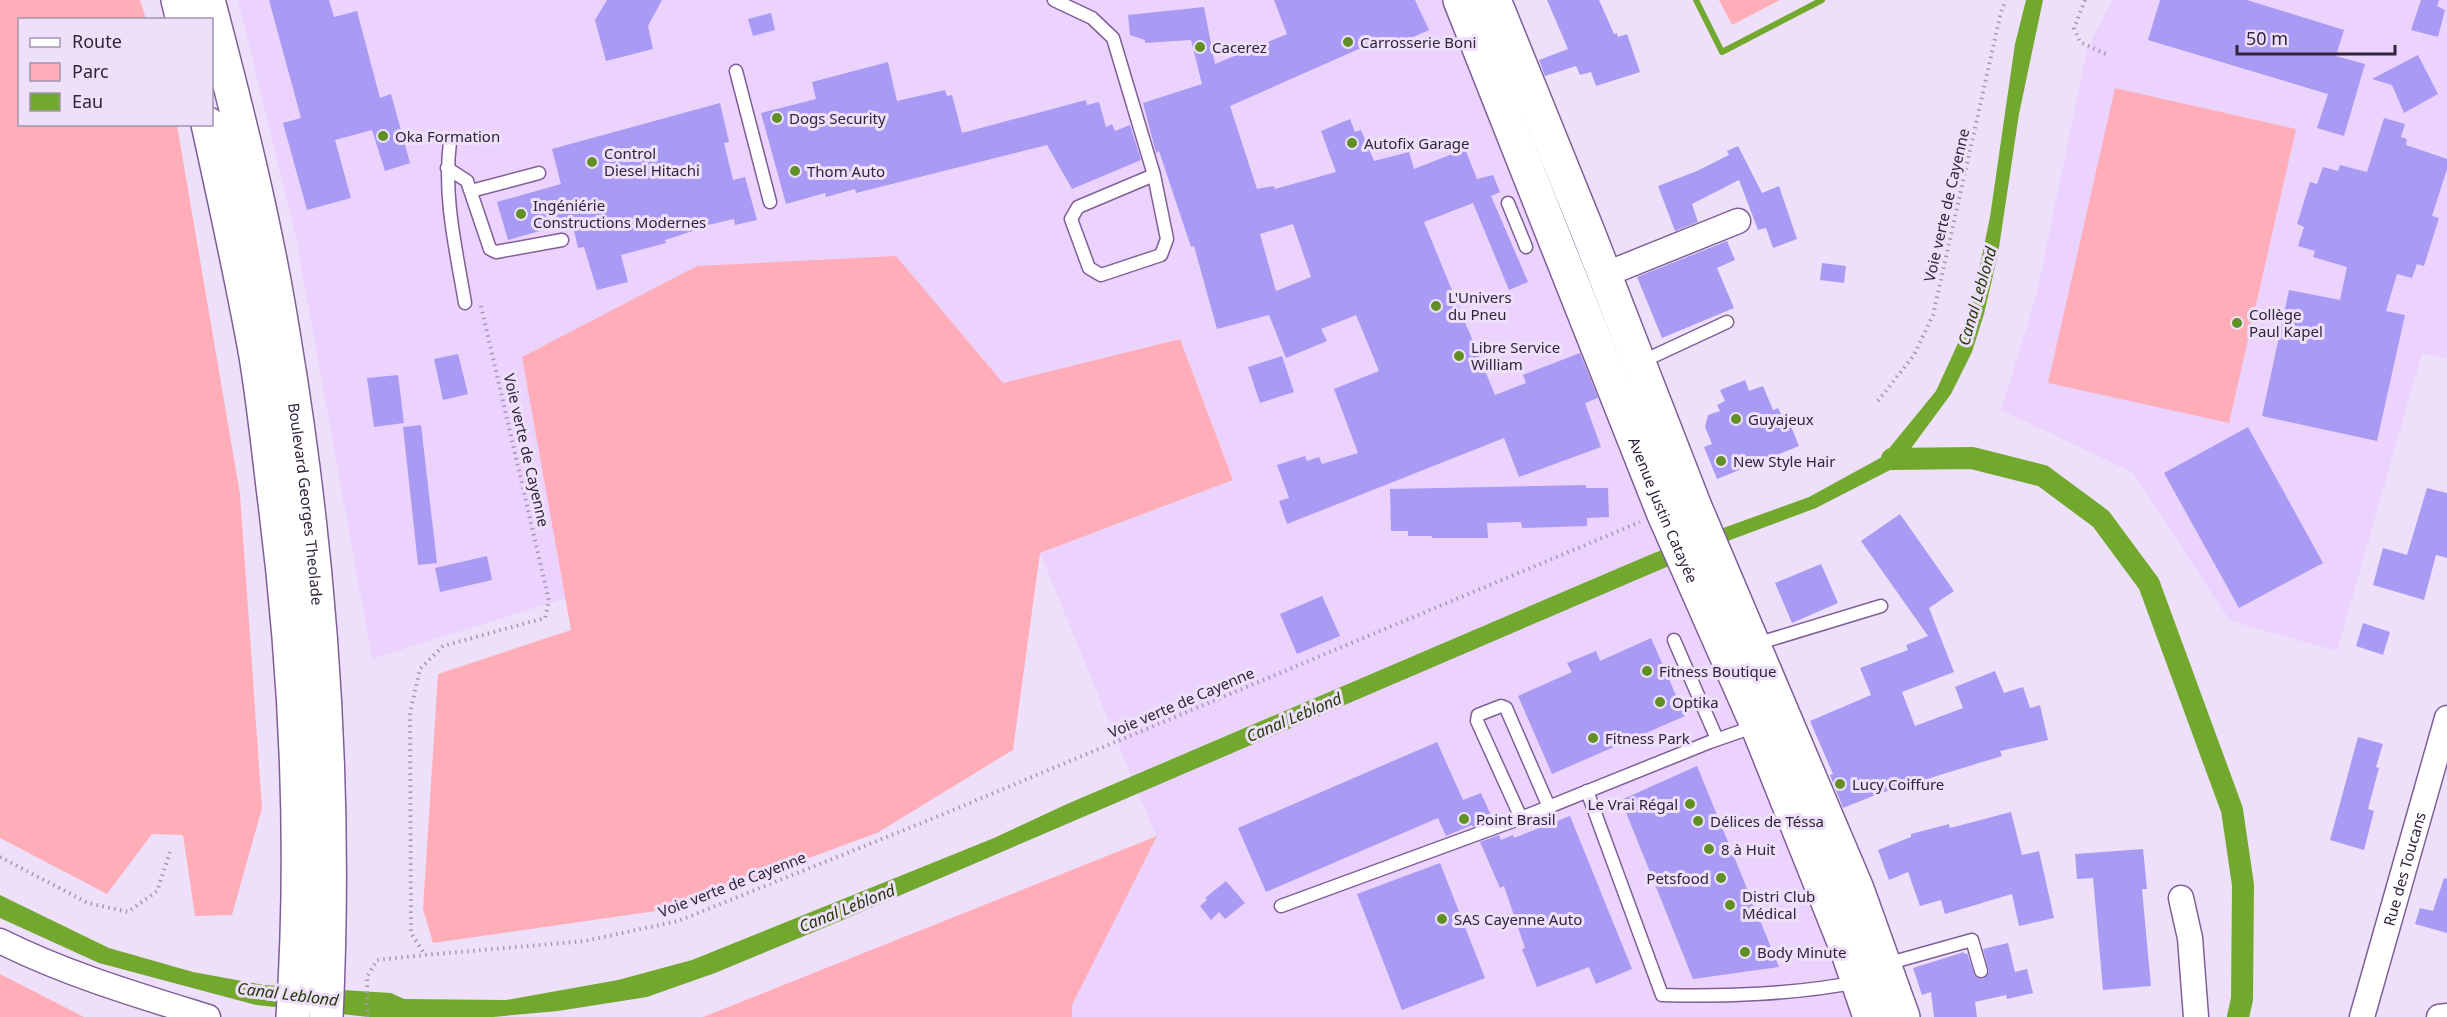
<svg xmlns="http://www.w3.org/2000/svg" width="2447" height="1017" viewBox="0 0 2447 1017" font-family="'Noto Sans',sans-serif">
<rect width="100%" height="100%" fill="#eee0fa"/>
<g fill="#ebd3fd">
<polygon points="238,0 1443,0 1698,622 1857,1017 1072,1017 1072,1005 1156,836 1040,553 1233,480 1180,339 1002,383 895,256 522,357 566,598 372,659 296,238"/>
<polygon points="2112,0 2447,0 2447,359 2422,353 2337,651 2230,621 2132,472 2001,410 2037,293 2087,49"/>
</g>
<g fill="#ffaeb9">
<polygon points="0,0 140,0 146,19 20,20 20,124 177,125 240,494 262,808 232,915 195,916 183,835 152,834 107,894 0,838"/>
<polygon points="1719,0 1780,0 1732,25"/>
<polygon points="2115,88 2296,129 2229,423 2048,383"/>
<polygon points="896,256 1003,383 1180,339 1233,480 1040,553 1013,750 877,833 670,909 433,943 423,909 438,674 571,630 522,357 697,266"/>
<polygon points="1157,836 1072,1005 1072,1017 703,1017"/>
<polygon points="0,974 84,1017 0,1017"/>
</g>
<polygon fill="#73a82f" points="2026,0 2043,0 2019,114 1998,254 1984,314 1972,352 1951,394 1898,466 1816,508 1725,542 838,922 715,973 647,997 558,1011 493,1017 369,1017 256,1005 99,963 0,918 0,895 109,948 193,972 264,985 391,993 404,999 506,1000 618,980 692,960 994,838 1067,804 1654,553 1809,497 1882,457 1936,391 1969,319 1990,217 2015,44"/>
<g fill="none" stroke-linecap="round" stroke-linejoin="round">
<polyline stroke="#73a82f" stroke-width="6" points="1696,0 1722,52 1822,0"/>
<polyline stroke="#73a82f" stroke-width="22" points="1892,459 1972,458 2043,476 2101,519 2149,584 2232,810 2243,885 2242,999 2238,1017"/>
</g>
<g fill="#a99bf4" fill-rule="evenodd">
<polygon points="269,0 329,0 334,17 357,11 380,98 391,94 410,163 385,171 372,130 335,140 351,198 307,210 283,123 301,118"/>
<polygon points="607,0 662,0 648,26 653,49 606,61 595,20"/>
<path d="M1274,0H1415L1429,30L1391,47L1386,37L1230,106L1257,189L1274,186L1275,189L1336,172L1321,131L1350,119L1355,132L1361,130L1374,161L1409,152L1414,169L1465,149L1477,179L1493,175L1500,192L1491,196L1528,282L1509,290L1473,203L1424,222L1495,395L1526,383L1523,375L1580,353L1598,398L1585,403L1601,447L1519,477L1504,438L1287,524L1279,501L1289,498L1277,465L1305,456L1307,461L1319,457L1322,464L1358,453L1334,389L1379,371L1356,315L1321,329L1327,341L1286,358L1269,315L1217,329L1194,246L1191,247L1159,151L1156,153L1143,103L1202,84L1191,40L1145,43V40L1130,35L1128,15L1204,7L1215,64L1287,34ZM1293,224L1311,277L1276,291L1260,234Z"/>
<polygon points="1547,0 1599,0 1614,34 1617,33 1618,37 1627,34 1640,72 1596,86 1591,72 1580,75 1576,66 1545,76 1539,60 1568,49"/>
<polygon points="2160,0 2247,0 2344,30 2336,56 2365,64 2344,136 2317,128 2328,94 2148,40"/>
<polygon points="2421,0 2439,0 2437,6 2445,10 2438,37 2411,30"/>
<polygon points="771,13 775,30 753,36 748,19"/>
<polygon points="2418,55 2438,94 2404,113 2392,85 2372,79"/>
<polygon points="888,62 897,101 945,90 947,96 952,95 962,133 1086,100 1087,105 1099,102 1106,127 1112,124 1115,131 1130,125 1141,160 1072,189 1047,145 856,193 855,189 826,197 825,193 786,204 761,113 816,99 812,82"/>
<polygon points="720,103 729,142 724,143 733,180 745,177 757,220 735,225 734,219 695,228 696,230 665,240 666,243 621,255 628,282 597,290 584,247 578,248 572,222 508,240 497,202 561,184 552,149"/>
<polygon points="2384,118 2405,124 2401,137 2407,139 2406,145 2447,159 2447,169 2432,216 2439,218 2424,266 2417,264 2412,278 2397,274 2386,311 2405,315 2377,441 2262,416 2289,290 2340,300 2347,267 2313,257 2315,251 2298,246 2304,227 2297,224 2310,182 2317,184 2323,167 2338,171 2340,165 2367,172"/>
<polygon points="1738,146 1762,193 1779,186 1797,239 1773,248 1766,228 1758,230 1739,180 1692,204 1698,222 1675,231 1658,186 1697,171 1729,155 1727,151"/>
<polygon points="1727,241 1735,260 1717,268 1734,308 1662,338 1637,277"/>
<polygon points="1822,263 1846,266 1844,283 1820,280"/>
<polygon points="458,354 468,394 443,400 434,359"/>
<polygon points="1282,356 1294,392 1260,403 1248,367"/>
<polygon points="398,375 404,423 374,427 367,378"/>
<polygon points="1745,380 1749,391 1763,386 1773,410 1778,408 1782,416 1786,414 1799,446 1717,479 1704,447 1712,444 1705,427 1708,415 1720,411 1717,405 1725,401 1720,390"/>
<polygon points="421,425 437,563 418,565 403,427"/>
<polygon points="2248,427 2323,563 2239,608 2164,473"/>
<polygon points="1586,485 1586,488 1608,488 1609,517 1587,518 1587,526 1522,528 1521,522 1487,523 1488,538 1432,538 1432,536 1408,536 1408,531 1391,531 1390,489"/>
<polygon points="2427,488 2447,493 2447,558 2436,555 2424,600 2373,585 2383,548 2407,555"/>
<polygon points="1900,514 1954,591 1929,608 1954,672 1902,692 1915,726 1963,708 1955,687 1995,671 2004,693 2023,687 2030,708 2040,705 2048,740 2000,751 2002,756 1878,794 1843,808 1830,775 1833,774 1810,721 1871,695 1860,668 1908,650 1906,645 1928,636 1861,541"/>
<polygon points="487,556 492,580 440,592 435,568"/>
<polygon points="1821,564 1838,603 1792,623 1775,583"/>
<polygon points="1322,596 1340,636 1297,654 1280,614"/>
<polygon points="2363,623 2390,632 2383,655 2356,646"/>
<polygon points="1651,638 1685,716 1552,774 1518,696 1572,672 1567,663 1596,651 1600,661"/>
<polygon points="2358,737 2383,744 2376,767 2379,768 2368,809 2374,811 2364,850 2330,840"/>
<polygon points="1437,742 1463,800 1481,793 1493,820 1473,827 1472,825 1446,836 1438,818 1266,892 1238,828"/>
<polygon points="1697,766 1779,967 1693,979 1621,800"/>
<polygon points="2011,812 2022,855 2039,851 2054,918 2019,926 2012,894 1945,914 1941,900 1920,906 1908,872 1889,880 1878,850 1911,837 1911,834 1949,824 1950,828"/>
<polygon points="1570,816 1632,969 1596,984 1589,967 1537,987 1522,949 1525,948 1504,886 1500,888 1480,842 1499,835 1501,840 1513,835 1514,838"/>
<polygon points="2143,849 2147,889 2142,889 2151,986 2103,990 2093,878 2077,879 2075,854"/>
<polygon points="1440,863 1485,978 1402,1010 1357,894"/>
<polygon points="2444,878 2447,879 2447,933 2415,924 2420,908 2433,911"/>
<polygon points="1226,881 1245,903 1225,919 1219,912 1211,920 1200,906 1207,900 1205,898"/>
<polygon points="2008,943 2015,972 2027,969 2033,993 2007,999 2006,995 1975,1002 1977,1017 1934,1017 1931,992 1922,995 1913,968 1964,952 1964,954 1967,953 1975,976 1983,979 1989,972 1983,949"/>
</g>
<g fill="none" stroke-linecap="round" stroke-linejoin="round">
<defs>
<g id="lane">
<polyline points="1054,0 1092,18 1113,38 1154,175 1167,239 1161,255 1101,275 1089,268 1071,219 1078,207 1154,175"/>
<polyline points="736,71 770,202"/>
<path d="M450,142C443,197 456,249 465,303"/>
<polyline points="447,168 467,181 490,249 496,252 562,240"/>
<polyline points="471,191 539,173"/>
<polyline points="1508,203 1526,247"/>
<polyline points="1641,362 1727,322"/>
<polyline points="1674,640 1717,739"/>
<polyline points="1756,644 1881,606"/>
<path d="M1587,791L1662,995C1722,997 1798,994 1857,982"/>
<polyline points="1521,818 1477,721 1478,715 1501,706 1506,708 1549,807"/>
<polyline points="1281,906 1521,818 1710,742 1756,726"/>
<polyline points="1886,964 1972,940 1981,971"/>
</g>
<g id="street">
<polyline points="1604,275 1738,221"/>
<polyline points="2181,898 2190,938 2196,1017"/>
<path d="M0,941C66,974 137,995 208,1017"/>
<path id="s1" d="M2362,1017L2447,718"/>
<polyline points="2439,1017 2447,1016"/>
</g>
<g id="primary">
<polyline points="178,0 183,20"/>
<path id="s2" d="M208,0C237,110 265,220 283,333C321,559 337,788 326,1017"/>
<path id="s3" d="M1460,0L1663,512L1757,725L1846,947L1870,1017"/>
<polyline points="1494,0 1588,232 1695,507 1857,889 1903,1017"/>
<path d="M208,124C225,201 242,278 256,356C263,399 268,443 273,487C296,663 305,840 293,1017"/>
</g>
</defs>
<use href="#lane" stroke="#805e97" stroke-width="15"/>
<use href="#street" stroke="#805e97" stroke-width="27"/>
<use href="#primary" stroke="#805e97" stroke-width="36"/>
<g stroke="#a698b1" stroke-width="4" stroke-dasharray="1.5 4.5" stroke-linecap="butt">
<polyline points="2085,0 2074,28 2080,42 2106,54"/>
<polyline points="481,306 549,601 545,618 443,646 420,669 410,713 411,933 425,955 585,941 678,921 934,818 1640,522"/>
<polyline points="1878,401 1914,355 1933,315 2001,12 2006,0"/>
<polyline points="0,857 88,903 128,912 157,891 170,852"/>
<polyline points="367,1017 367,977 377,960 425,955"/>
</g>
<use href="#lane" stroke="#fff" stroke-width="12"/>
<use href="#street" stroke="#fff" stroke-width="24"/>
<use href="#primary" stroke="#fff" stroke-width="33"/>
</g>
<g fill="#608f24" stroke="#eee0fa" stroke-width="2">
<circle cx="1348" cy="42" r="6"/>
<circle cx="1200" cy="47" r="6"/>
<circle cx="777" cy="118" r="6"/>
<circle cx="383" cy="136" r="6"/>
<circle cx="1352" cy="143" r="6"/>
<circle cx="592" cy="162" r="6"/>
<circle cx="795" cy="171" r="6"/>
<circle cx="521" cy="214" r="6"/>
<circle cx="1436" cy="306" r="6"/>
<circle cx="2237" cy="323" r="6"/>
<circle cx="1459" cy="356" r="6"/>
<circle cx="1736" cy="419" r="6"/>
<circle cx="1721" cy="461" r="6"/>
<circle cx="1647" cy="671" r="6"/>
<circle cx="1660" cy="702" r="6"/>
<circle cx="1593" cy="738" r="6"/>
<circle cx="1840" cy="784" r="6"/>
<circle cx="1690" cy="804" r="6"/>
<circle cx="1464" cy="819" r="6"/>
<circle cx="1698" cy="821" r="6"/>
<circle cx="1709" cy="849" r="6"/>
<circle cx="1721" cy="878" r="6"/>
<circle cx="1730" cy="905" r="6"/>
<circle cx="1442" cy="919" r="6"/>
<circle cx="1745" cy="952" r="6"/>
</g>
<g text-anchor="middle" dominant-baseline="central" stroke-width="6" stroke-linejoin="round" paint-order="stroke">
<g font-size="15" fill="#31233b" stroke="#eee0fa" text-anchor="start">
<text x="1360" y="42">Carrosserie Boni</text>
<text x="1212" y="47">Cacerez</text>
<text x="789" y="118">Dogs Security</text>
<text x="395" y="136">Oka Formation</text>
<text x="1364" y="143">Autofix Garage</text>
<text x="604" y="153">Control<tspan x="604" dy="17">Diesel Hitachi</tspan></text>
<text x="807" y="171">Thom Auto</text>
<text x="533" y="205">Ingéniérie<tspan x="533" dy="17">Constructions Modernes</tspan></text>
<text x="1448" y="297">L'Univers<tspan x="1448" dy="17">du Pneu</tspan></text>
<text x="2249" y="314">Collège<tspan x="2249" dy="17">Paul Kapel</tspan></text>
<text x="1471" y="347">Libre Service<tspan x="1471" dy="17">William</tspan></text>
<text x="1748" y="419">Guyajeux</text>
<text x="1733" y="461">New Style Hair</text>
<text x="1659" y="671">Fitness Boutique</text>
<text x="1672" y="702">Optika</text>
<text x="1605" y="738">Fitness Park</text>
<text x="1852" y="784">Lucy Coiffure</text>
<text x="1678" y="804" text-anchor="end">Le Vrai Régal</text>
<text x="1476" y="819">Point Brasil</text>
<text x="1710" y="821">Délices de Téssa</text>
<text x="1721" y="849">8 à Huit</text>
<text x="1709" y="878" text-anchor="end">Petsfood</text>
<text x="1742" y="896">Distri Club<tspan x="1742" dy="17">Médical</tspan></text>
<text x="1454" y="919">SAS Cayenne Auto</text>
<text x="1757" y="952">Body Minute</text>
</g>
<g font-size="15" fill="#31233b" stroke="#eee0fa">
<text transform="translate(1946 205) rotate(-77)">Voie verte de Cayenne</text>
<text transform="translate(527 450) rotate(77)">Voie verte de Cayenne</text>
<text stroke="none"><textPath href="#s2" startOffset="514">Boulevard Georges Theolade</textPath></text>
<text stroke="none"><textPath href="#s3" startOffset="549">Avenue Justin Catayée</textPath></text>
<text transform="translate(1181 702) rotate(-23)">Voie verte de Cayenne</text>
<text stroke="none"><textPath href="#s1" startOffset="154">Rue des Toucans</textPath></text>
<text transform="translate(732 884) rotate(-21)">Voie verte de Cayenne</text>
</g>
<g font-size="16" font-style="italic" fill="#243909" stroke="#eee0fa">
<text transform="translate(1977 296) rotate(-74)">Canal Leblond</text>
<text transform="translate(1294 717) rotate(-23)">Canal Leblond</text>
<text transform="translate(847 908) rotate(-22)">Canal Leblond</text>
<text transform="translate(288 994) rotate(7)">Canal Leblond</text>
</g>
</g>
<rect x="18" y="18" width="195" height="108" fill="#eee0fa" stroke="#a294ae" stroke-width="1.5"/>
<rect x="30" y="38" width="30" height="9" fill="#ffffff" stroke="#a294ae" stroke-width="1.5"/>
<text x="72" y="48" font-size="18" fill="#31233b">Route</text>
<rect x="30" y="63" width="30" height="18" fill="#ffaeb9" stroke="#a294ae" stroke-width="1.5"/>
<text x="72" y="78" font-size="18" fill="#31233b">Parc</text>
<rect x="30" y="93" width="30" height="18" fill="#73a82f" stroke="#a294ae" stroke-width="1.5"/>
<text x="72" y="108" font-size="18" fill="#31233b">Eau</text>
<path d="M2237 45v9h158v-9" fill="none" stroke="#31233b" stroke-width="3"/>
<text x="2246" y="45" font-size="18" fill="#31233b" stroke="#eee0fa" stroke-width="4.5" paint-order="stroke">50 m</text>
</svg>
